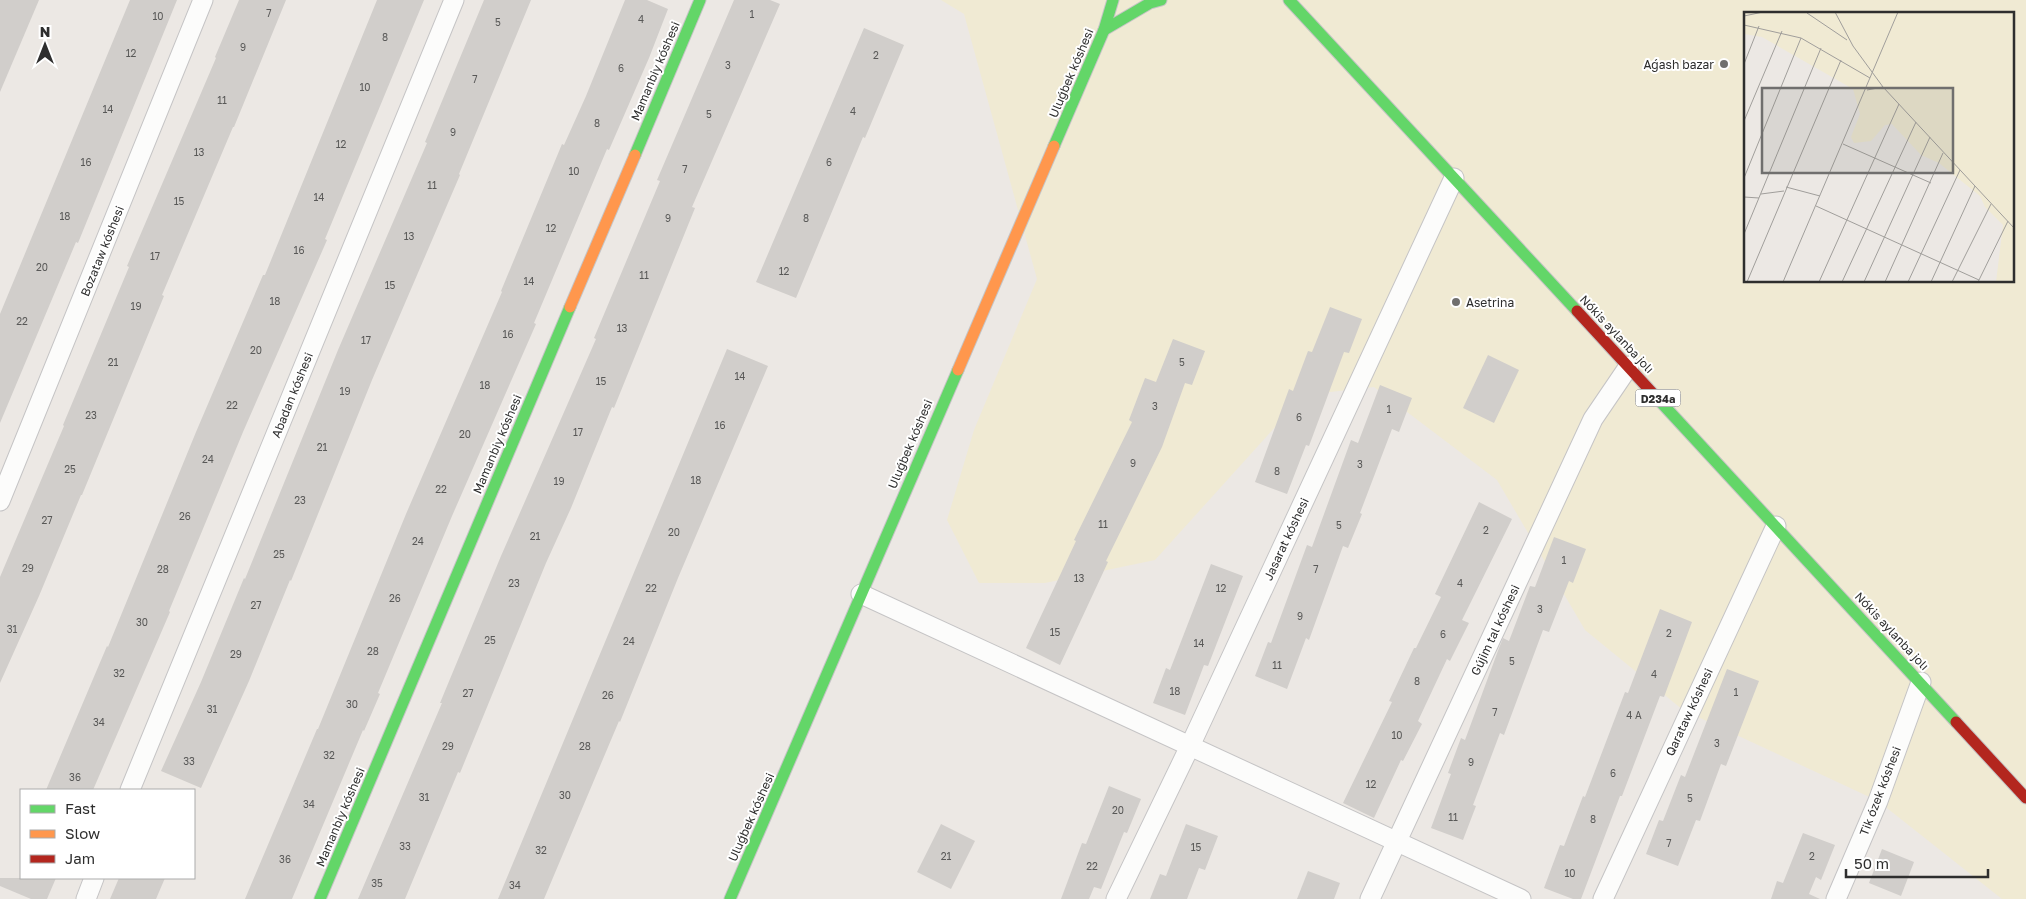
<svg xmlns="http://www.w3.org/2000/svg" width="2026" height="899" viewBox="0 0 2026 899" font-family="'Golos Text',sans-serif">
<rect width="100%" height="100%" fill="#ece8e4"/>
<path fill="#f0ead3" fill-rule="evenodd" d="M941,0H2026V899H2002L1878,801L1683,710L1585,630L1497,480L1374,387L1304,395L1155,560L1045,583H979L947,520L974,430L1037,279L964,14ZM1745,14H2012V281H1745Z"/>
<g fill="#d1cecb">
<polygon points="0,0 39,0 0,92"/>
<polygon points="130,0 177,0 78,243 76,242 0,423 0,314"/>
<polygon points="239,0 286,0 234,127 233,127 162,295 164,296 82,495 81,495 39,596 0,683 0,577 64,426 63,425 129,267 127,266 216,58 215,57"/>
<polygon points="377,0 424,0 325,239 327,240 243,432 169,611 170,612 93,790 46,790 107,646 108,647 196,432 263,275 265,275"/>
<polygon points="484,0 531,0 459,174 460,175 372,380 291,581 290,580 249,681 201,788 161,771 201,682 244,578 245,579 338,350 427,143 425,142"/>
<polygon points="625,0 647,0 668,9 649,58 609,150 607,149 534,323 536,324 452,516 378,693 380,694 364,731 363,730 292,899 245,899 317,729 318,729 406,514 502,292 501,291 562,144 564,145 586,96"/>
<polygon points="734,0 770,0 780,4 692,207 695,208 614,408 612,407 571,508 546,563 460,773 458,772 405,899 358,899 442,703 440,703 501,556 596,339 594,338 660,181 657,180"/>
<polygon points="864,28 904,45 865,138 863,137 796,298 756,282"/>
<polygon points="1330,307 1362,319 1349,353 1344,352 1309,446 1306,445 1287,494 1255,482 1289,389 1293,391 1308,351 1312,352"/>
<polygon points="1173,339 1205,351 1192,385 1185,383 1162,447 1106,561 1108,562 1060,665 1026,648 1076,541 1074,540 1132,422 1129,420 1145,378 1156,382"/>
<polygon points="727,349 768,366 678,578 620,722 619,721 544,899 498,899"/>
<polygon points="1488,355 1519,370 1494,423 1463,408"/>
<polygon points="1380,385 1412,398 1399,432 1392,429 1360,513 1362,514 1348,548 1343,546 1309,640 1306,638 1287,689 1255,676 1268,642 1271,643 1307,545 1312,547 1351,440 1358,443"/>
<polygon points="1479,502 1512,519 1462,620 1469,623 1450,661 1447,659 1418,721 1422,724 1403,761 1401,760 1374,818 1343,803 1392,702 1389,701 1414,648 1416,648 1441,597 1435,594"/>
<polygon points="1554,537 1586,549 1573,583 1569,581 1549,632 1543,630 1504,735 1500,733 1473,805 1476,806 1463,840 1431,828 1451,774 1448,773 1461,738 1465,740 1499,648 1503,638 1509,641 1530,586 1535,587"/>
<polygon points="1211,564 1243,576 1208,666 1204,665 1185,715 1153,703 1166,668 1170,670"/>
<polygon points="1660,609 1692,622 1664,697 1660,696 1622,796 1620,796 1581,899 1573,899 1544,888 1560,845 1564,846 1583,796 1585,797 1625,692 1628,693"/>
<polygon points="1727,669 1759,681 1726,766 1721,764 1700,821 1696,820 1678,866 1646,854 1659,820 1663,821 1681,775 1685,777"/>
<polygon points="1109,786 1141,799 1127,833 1124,832 1101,889 1094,887 1089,899 1061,899 1082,843 1086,844"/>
<polygon points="941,824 975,841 951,889 917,872"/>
<polygon points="1186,824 1218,836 1205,870 1199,868 1187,899 1150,899 1160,874 1166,876"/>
<polygon points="1803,833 1835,845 1821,880 1816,877 1809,894 1820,899 1771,899 1777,881 1783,883"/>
<polygon points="1882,849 1914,862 1901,896 1869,883"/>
<polygon points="1308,871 1340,883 1334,899 1297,899"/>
<polygon points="0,878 56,878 47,899 31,899 0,886"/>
<polygon points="119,878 165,878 156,899 110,899"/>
</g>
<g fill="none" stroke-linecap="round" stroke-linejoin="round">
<defs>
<g id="street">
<polyline points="0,501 203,0"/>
<polyline points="861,594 1521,899"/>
<polyline points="130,790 454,0"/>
<polyline points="86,899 94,878"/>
<polyline points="1116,899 1190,746 1454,178"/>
<polyline points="1370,899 1593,419 1629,366"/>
<polyline points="1603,899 1776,526"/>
<polyline points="1836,899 1878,801 1921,682"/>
</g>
<g id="fast">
<polyline points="1289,0 1577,311"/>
<polyline points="1104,30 1150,3 1161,0"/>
<polyline points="1054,146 1104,30 1113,0"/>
<polyline points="635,155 700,0"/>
<polyline points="1657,398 1956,722"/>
<polyline points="320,899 570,307"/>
<polyline points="730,899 958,370"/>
</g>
<g id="slow">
<polyline points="570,307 635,155"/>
<polyline points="958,370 1054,146"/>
</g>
<g id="jam">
<polyline points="1577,311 1657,398"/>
<polyline points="1956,722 2026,798"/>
</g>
</defs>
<use href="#street" stroke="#c5c4c5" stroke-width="21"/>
<use href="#fast" stroke="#c5c4c5" stroke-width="13"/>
<use href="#slow" stroke="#c5c4c5" stroke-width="13"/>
<use href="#jam" stroke="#c5c4c5" stroke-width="13"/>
<use href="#street" stroke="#fcfcfb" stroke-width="19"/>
<use href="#fast" stroke="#63d668" stroke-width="11"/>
<use href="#slow" stroke="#ff974d" stroke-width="11"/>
<use href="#jam" stroke="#b3261e" stroke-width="11"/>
</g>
<g fill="#706f6e" stroke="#fff" stroke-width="2">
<circle cx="1724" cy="64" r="5"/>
<circle cx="1456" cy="302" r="5"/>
</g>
<g text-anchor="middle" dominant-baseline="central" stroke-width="4" stroke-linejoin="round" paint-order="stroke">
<g font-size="10" fill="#585857">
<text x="269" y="13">7</text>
<text x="752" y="14">1</text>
<text x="158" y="16">10</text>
<text x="641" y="19">4</text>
<text x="498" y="22">5</text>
<text x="385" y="37">8</text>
<text x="243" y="47">9</text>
<text x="131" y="53">12</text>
<text x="876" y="55">2</text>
<text x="728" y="65">3</text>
<text x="621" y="68">6</text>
<text x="475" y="79">7</text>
<text x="365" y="87">10</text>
<text x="222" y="100">11</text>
<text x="108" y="109">14</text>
<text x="853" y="111">4</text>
<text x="709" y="114">5</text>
<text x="597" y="123">8</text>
<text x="453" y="132">9</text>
<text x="341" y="144">12</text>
<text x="199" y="152">13</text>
<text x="86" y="162">16</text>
<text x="829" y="162">6</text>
<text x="685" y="169">7</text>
<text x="574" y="171">10</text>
<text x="432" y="185">11</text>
<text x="319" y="197">14</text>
<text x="179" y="201">15</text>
<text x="65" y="216">18</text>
<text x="668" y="218">9</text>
<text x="806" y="218">8</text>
<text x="551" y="228">12</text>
<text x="409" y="236">13</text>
<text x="299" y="250">16</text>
<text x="155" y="256">17</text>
<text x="42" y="267">20</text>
<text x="784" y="271">12</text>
<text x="644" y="275">11</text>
<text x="529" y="281">14</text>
<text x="390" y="285">15</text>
<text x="275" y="301">18</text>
<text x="136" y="306">19</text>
<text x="22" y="321">22</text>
<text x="622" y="328">13</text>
<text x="508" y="334">16</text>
<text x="366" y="340">17</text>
<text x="256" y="350">20</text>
<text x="113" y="362">21</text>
<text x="1182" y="362">5</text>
<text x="740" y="376">14</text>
<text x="601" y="381">15</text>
<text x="485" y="385">18</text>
<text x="345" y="391">19</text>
<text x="232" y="405">22</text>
<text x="1155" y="406">3</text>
<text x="1389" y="409">1</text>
<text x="91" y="415">23</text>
<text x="1299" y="417">6</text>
<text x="720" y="425">16</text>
<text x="578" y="432">17</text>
<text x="465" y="434">20</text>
<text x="322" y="447">21</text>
<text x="208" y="459">24</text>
<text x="1133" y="463">9</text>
<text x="1360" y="464">3</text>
<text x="70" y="469">25</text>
<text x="1277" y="471">8</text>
<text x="696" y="480">18</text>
<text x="559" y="481">19</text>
<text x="441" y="489">22</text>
<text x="300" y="500">23</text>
<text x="185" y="516">26</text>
<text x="47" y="520">27</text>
<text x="1103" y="524">11</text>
<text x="1339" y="525">5</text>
<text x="1486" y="530">2</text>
<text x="674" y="532">20</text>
<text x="535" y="536">21</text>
<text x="418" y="541">24</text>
<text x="279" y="554">25</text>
<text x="1564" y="560">1</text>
<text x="28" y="568">29</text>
<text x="163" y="569">28</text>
<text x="1316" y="569">7</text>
<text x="1079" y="578">13</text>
<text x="514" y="583">23</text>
<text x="1460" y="583">4</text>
<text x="651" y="588">22</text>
<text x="1221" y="588">12</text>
<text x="395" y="598">26</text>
<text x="256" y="605">27</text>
<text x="1540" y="609">3</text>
<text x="1300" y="616">9</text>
<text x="142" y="622">30</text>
<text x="12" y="629">31</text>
<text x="1055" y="632">15</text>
<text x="1669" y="633">2</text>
<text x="1443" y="634">6</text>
<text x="490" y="640">25</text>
<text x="629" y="641">24</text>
<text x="1199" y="643">14</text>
<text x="373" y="651">28</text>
<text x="236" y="654">29</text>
<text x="1512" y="661">5</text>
<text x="1277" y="665">11</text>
<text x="119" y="673">32</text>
<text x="1654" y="674">4</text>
<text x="1417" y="681">8</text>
<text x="1175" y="691">18</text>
<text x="1736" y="692">1</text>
<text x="468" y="693">27</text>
<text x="608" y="695">26</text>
<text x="352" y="704">30</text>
<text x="212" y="709">31</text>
<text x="1495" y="712">7</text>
<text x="1634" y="715">4 А</text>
<text x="99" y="722">34</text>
<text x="1397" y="735">10</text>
<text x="1717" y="743">3</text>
<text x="448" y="746">29</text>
<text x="585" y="746">28</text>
<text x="329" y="755">32</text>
<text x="189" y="761">33</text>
<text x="1471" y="762">9</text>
<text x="1613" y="773">6</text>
<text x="75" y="777">36</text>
<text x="1371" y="784">12</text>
<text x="565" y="795">30</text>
<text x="424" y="797">31</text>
<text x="1690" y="798">5</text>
<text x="309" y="804">34</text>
<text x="1118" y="810">20</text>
<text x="1453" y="817">11</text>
<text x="1593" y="819">8</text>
<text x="1669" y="843">7</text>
<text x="405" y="846">33</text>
<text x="1196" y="847">15</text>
<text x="541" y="850">32</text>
<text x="946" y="856">21</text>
<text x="1812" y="856">2</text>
<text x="285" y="859">36</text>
<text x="1092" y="866">22</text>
<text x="1570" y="873">10</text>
<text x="377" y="883">35</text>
<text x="515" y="885">34</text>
</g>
<rect fill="#fff" stroke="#6d6d6d" stroke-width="1" x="1635.5" y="389.5" width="45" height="17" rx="4"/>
<g font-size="11" font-weight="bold" fill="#2e2e2e">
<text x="1658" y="398">D234a</text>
</g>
<g font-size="12" fill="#2e2e2e" stroke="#fff" text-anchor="end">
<text x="1714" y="64">Aǵash bazar</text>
<text x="1466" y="302" text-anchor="start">Asetrina</text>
</g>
<g font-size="12" fill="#2e2e2e" stroke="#fff">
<text transform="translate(655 71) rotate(-67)">Mamanbiy kóshesi</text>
<text transform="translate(1071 73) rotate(-67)">Uluǵbek kóshesi</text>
<text transform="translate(102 251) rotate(-68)">Bozataw kóshesi</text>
<text transform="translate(1617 334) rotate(47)">Nókis aylanba jolı</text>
<text transform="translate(292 395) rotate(-68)">Abadan kóshesi</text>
<text transform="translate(497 444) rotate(-67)">Mamanbiy kóshesi</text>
<text transform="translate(910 444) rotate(-67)">Uluǵbek kóshesi</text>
<text transform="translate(1286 539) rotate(-65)">Jasarat kóshesi</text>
<text transform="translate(1495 630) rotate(-65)">Gújim tal kóshesi</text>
<text transform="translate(1892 631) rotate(47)">Nókis aylanba jolı</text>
<text transform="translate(1689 712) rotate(-65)">Qarataw kóshesi</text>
<text transform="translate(1880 791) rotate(-69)">Tik ózek kóshesi</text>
<text transform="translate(340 817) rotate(-67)">Mamanbiy kóshesi</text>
<text transform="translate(751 817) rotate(-66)">Uluǵbek kóshesi</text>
</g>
</g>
<g transform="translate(1744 12)">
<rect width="270" height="270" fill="#ece8e4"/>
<path d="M0,0H270V270H252L259,213L241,195L236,184L195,151L177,143L148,112L141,113L127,129L110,131L107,125L116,102L109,77L18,25L0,22Z" fill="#f0ead3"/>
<path fill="none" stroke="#a09e9b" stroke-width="1" d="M91,0L109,34L139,75L270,216M63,1L103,28M0,4L19,0M0,13L57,26L126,66M0,52L15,14M123,78L139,75M0,109L38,19M99,132L187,171M0,166L57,26M42,175L76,184M17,182L40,179M0,185L15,186M72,194L235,268M0,222L77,36M3,270L97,48M39,270L154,0M75,270L155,92M98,270L172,110M120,270L186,125M141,270L199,141M164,270L216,158M187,270L231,174M208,270L247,192M234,270L264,209"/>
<path fill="#706f6e" fill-opacity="0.15" stroke="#706f6e" stroke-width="2.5" d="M18,76H209V161H18Z"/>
<rect width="270" height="270" fill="none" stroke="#2e2e2e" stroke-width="2.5"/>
</g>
<rect x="20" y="789" width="175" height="90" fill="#ffffff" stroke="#ababab"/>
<rect x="30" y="805" width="25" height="8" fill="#63d668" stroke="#ababab"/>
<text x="65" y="814" font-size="15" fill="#2e2e2e">Fast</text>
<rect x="30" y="830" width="25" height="8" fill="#ff974d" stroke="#ababab"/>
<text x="65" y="839" font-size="15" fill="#2e2e2e">Slow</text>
<rect x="30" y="855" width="25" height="8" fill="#b3261e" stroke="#ababab"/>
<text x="65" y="864" font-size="15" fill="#2e2e2e">Jam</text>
<g transform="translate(45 45)" stroke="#ffffff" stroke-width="4" paint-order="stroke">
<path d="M0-4L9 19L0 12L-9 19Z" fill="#2e2e2e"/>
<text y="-8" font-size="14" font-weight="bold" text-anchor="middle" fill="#2e2e2e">N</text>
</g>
<path d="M1846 869v8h142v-8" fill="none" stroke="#2e2e2e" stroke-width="2.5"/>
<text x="1854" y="869" font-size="15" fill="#2e2e2e" stroke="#ffffff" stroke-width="4" paint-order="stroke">50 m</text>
</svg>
